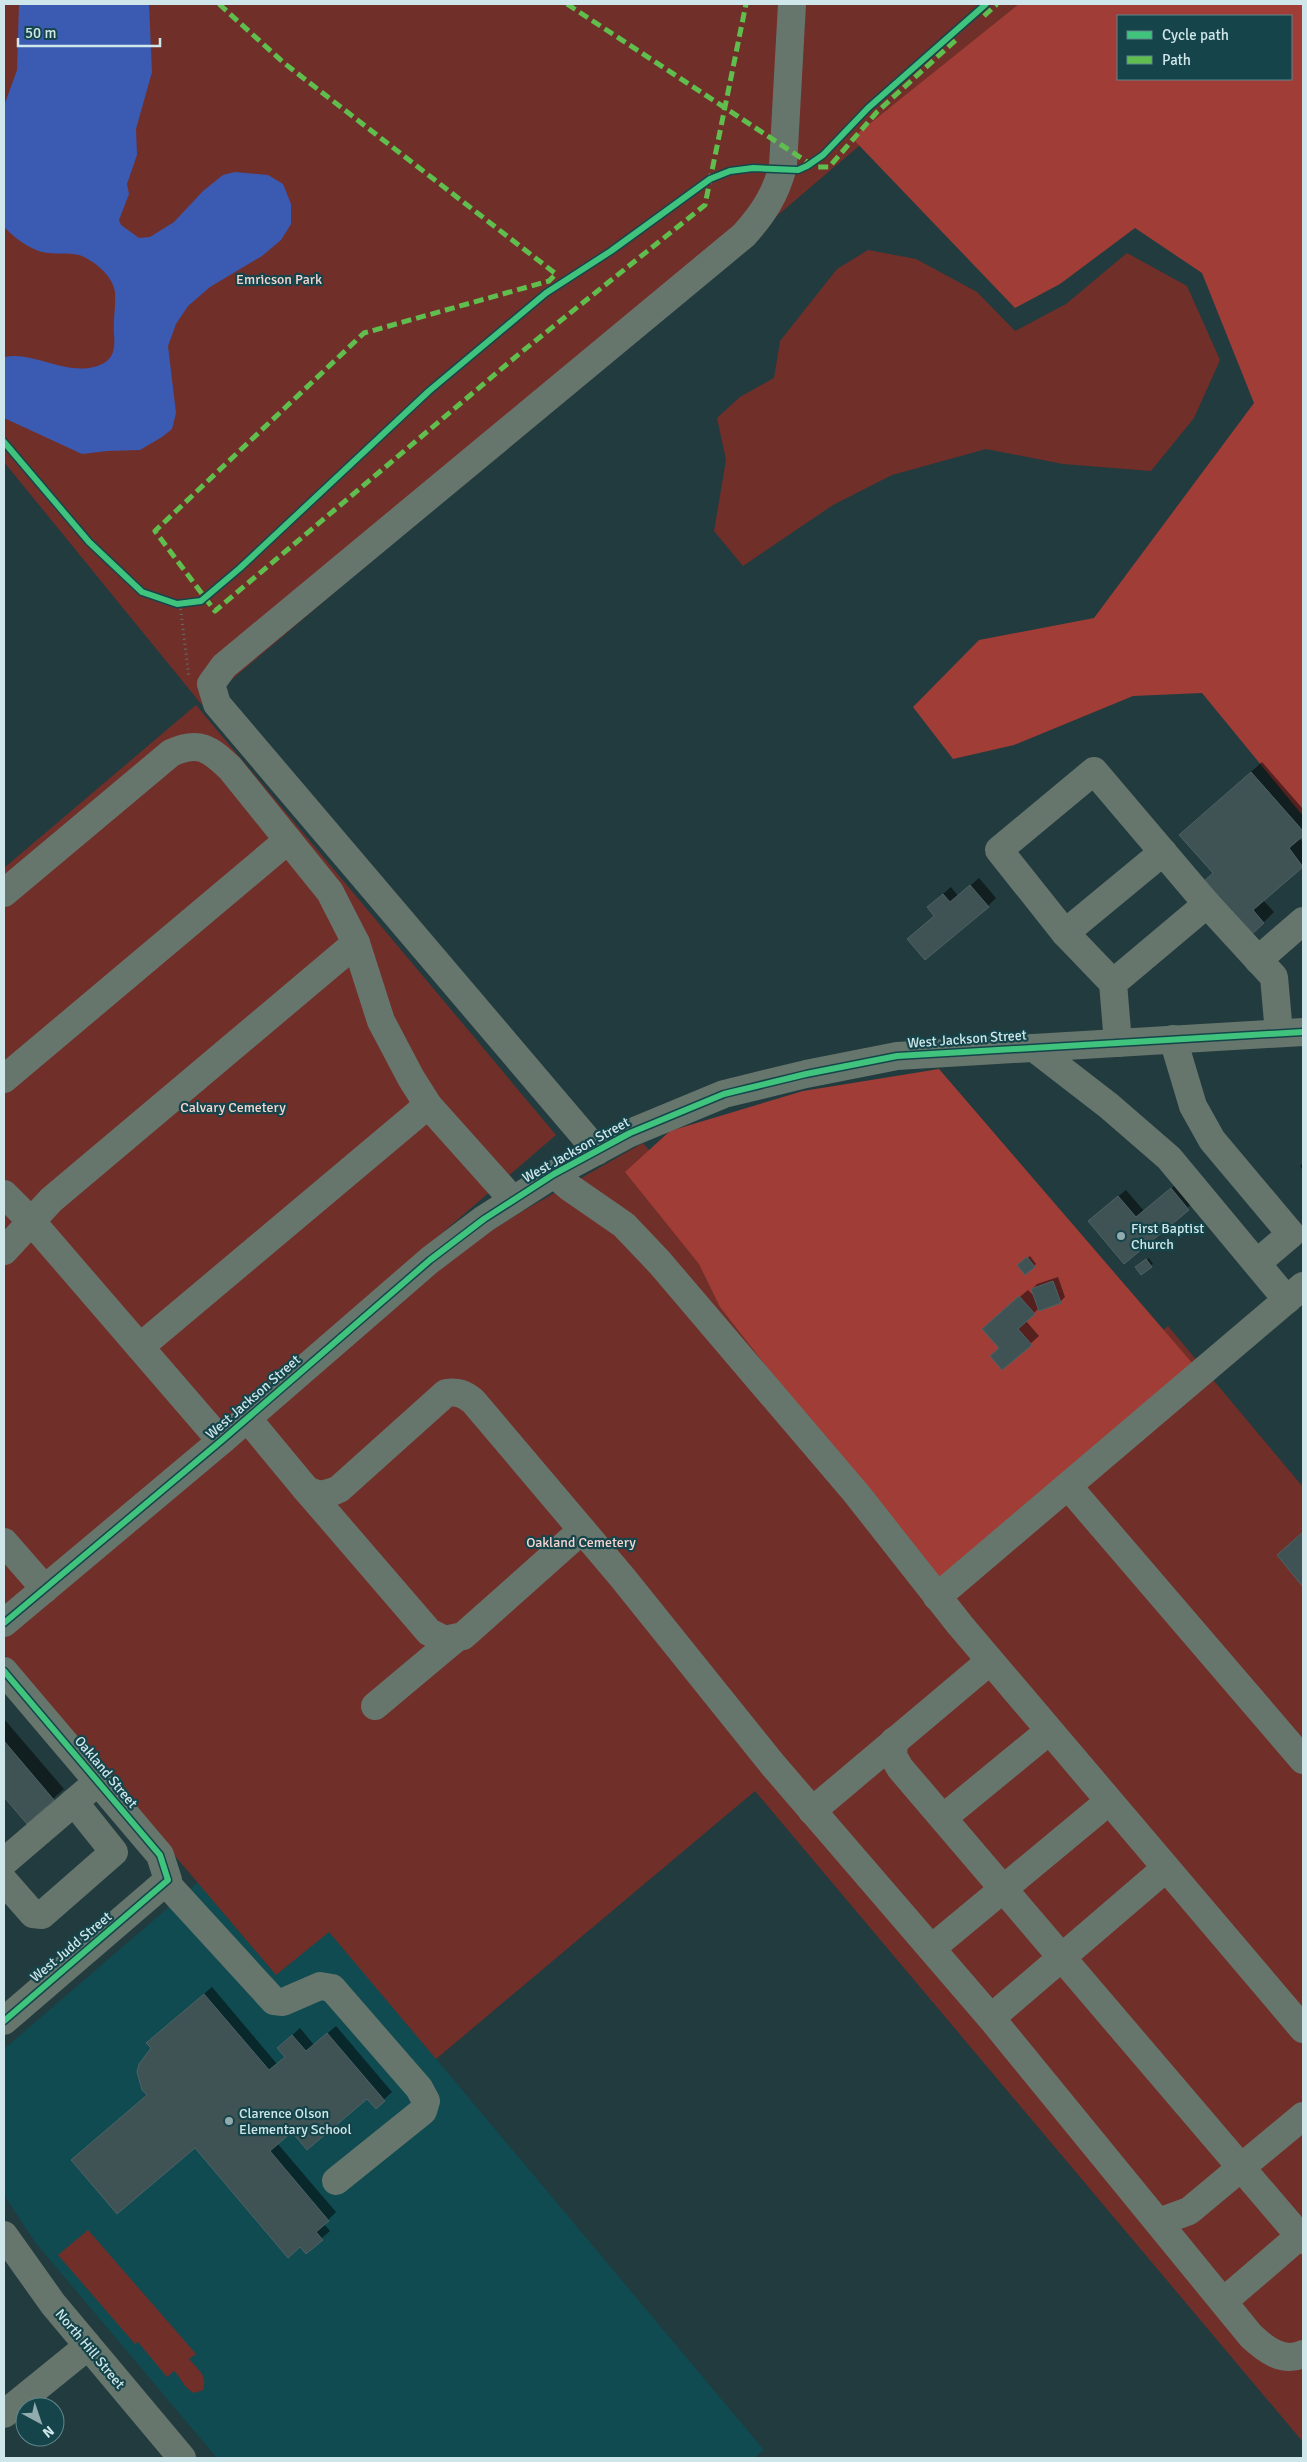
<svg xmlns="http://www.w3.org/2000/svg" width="1307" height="2462" viewBox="0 0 1307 2462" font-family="Signika,sans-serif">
<rect width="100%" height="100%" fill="#223b3e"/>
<polygon fill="#104b51" points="198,1882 276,1975 329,1931 764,2450 754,2458 217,2458 35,2242 4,2195 4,2049"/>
<g fill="#712f2a">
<polygon points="4,4 1026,4 202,705 4,462"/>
<polygon points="868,250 916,259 977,292 1015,331 1066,304 1127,253 1187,286 1220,360 1194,418 1151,471 1063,464 986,449 892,475 833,505 743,566 714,531 726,460 717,418 740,397 774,378 780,341 837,269"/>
<polygon points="196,705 556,1135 4,1610 4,868"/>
<polygon points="643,1143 952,1508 1168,1326 1303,1487 1303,2442 755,1791 436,2059 329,1932 276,1975 4,1654 4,1638 434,1267 521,1212"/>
<path d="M88,2230L196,2354L189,2359C198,2370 208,2375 203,2390L194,2393C183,2387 182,2379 174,2371L167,2377L138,2342L135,2344L58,2255Z"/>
</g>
<g fill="#a03d37" fill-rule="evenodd">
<path d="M1019,4H1303V816L1202,693L1133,696L1014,745L953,759L913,707L979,640L1094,618L1254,403L1202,273L1135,228L1060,284L1015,308L852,138ZM1118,16H1291V79H1118Z"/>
<polygon points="939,1069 1193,1364 936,1583 720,1307 699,1264 625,1172 670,1131 803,1091"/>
</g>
<path fill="#3b5bb2" d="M19,4H149L152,72L136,129L137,155L127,184L129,194L119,220L121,225L139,238L150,237L174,222L203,191L223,175L235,172L268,175L283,184L291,204V224L281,240L262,256L210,287L188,306L176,324L168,346L176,413L172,429L162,437L140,450L107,451L82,454L4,418V357C36,351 67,378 100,365C115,359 115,347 114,334C113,320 116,306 115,292C113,276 94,260 79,255C67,252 54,255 42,252C26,247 15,238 4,227V106L17,70Z"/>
<g fill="#0007">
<polygon points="1262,762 1303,809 1303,834 1299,838 1303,842 1303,865 1263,900 1274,912 1263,923 1203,883 1214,872 1191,825"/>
<polygon points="979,878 996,898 988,906 935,915 936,900 951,887 958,896"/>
<polygon points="1303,1163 1303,1171 1300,1166"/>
<polygon points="1179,1182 1195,1201 1124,1262 1098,1213 1126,1190 1144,1211"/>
<polygon points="1030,1256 1036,1264 1025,1274 1018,1266"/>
<polygon points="1149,1258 1153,1264 1142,1273 1139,1265"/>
<polygon points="1058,1277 1065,1297 1060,1302 1039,1308 1026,1321 1039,1336 1003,1369 1000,1348 991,1321 1028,1290 1036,1298 1032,1289 1037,1284"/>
<polygon points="1303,1532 1303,1585 1278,1555"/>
<polygon points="4,1719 64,1789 27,1822 4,1795"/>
<polygon points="212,1987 277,2064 286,2056 287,2040 300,2028 314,2045 336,2026 392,2092 376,2107 367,2097 292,2131 277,2143 336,2212 324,2224 330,2231 306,2252 195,2147 72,2160 148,2094 152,2048 156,2035"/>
</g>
<g fill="#3f5355" stroke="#4e6265">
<polygon points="1251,772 1303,831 1303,836 1289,848 1303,867 1253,910 1264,923 1249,937 1202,883 1213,873 1179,835"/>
<polygon points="970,885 989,907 925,960 907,939 934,916 927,907 943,894 950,902"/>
<polygon points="1171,1188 1189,1210 1124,1264 1088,1221 1118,1196 1136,1217"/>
<polygon points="1027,1257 1035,1267 1025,1275 1017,1265"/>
<polygon points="1146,1259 1152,1267 1141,1275 1135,1267"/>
<polygon points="1053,1281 1061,1303 1039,1311 1031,1289"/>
<polygon points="1019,1296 1035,1314 1018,1329 1032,1345 1002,1370 990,1356 999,1348 982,1329"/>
<polygon points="1303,1532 1303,1587 1277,1555"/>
<polygon points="4,1741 54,1800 27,1824 4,1797"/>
<polygon points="204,1994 269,2070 285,2057 277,2048 292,2035 306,2051 327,2033 385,2101 376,2109 367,2099 307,2150 292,2132 270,2151 329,2221 316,2232 323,2240 306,2254 300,2247 288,2258 195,2148 117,2214 71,2160 147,2095 142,2090 137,2072 139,2064 151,2048 146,2043"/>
</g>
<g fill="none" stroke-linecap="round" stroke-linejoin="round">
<polyline stroke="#62726e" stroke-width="3" stroke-dasharray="1 4" stroke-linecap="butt" points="180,604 189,678"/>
<g stroke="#67766c" stroke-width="28">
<path d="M4,893L171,753C199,740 210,749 230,768L330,892L356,943L381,1021L411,1078L428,1105L513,1200"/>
<polyline points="1065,933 1163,852"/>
<polyline points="1258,960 1303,921"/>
<polyline points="1113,983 1065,933 999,850 1094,771 1207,904"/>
<polyline points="1173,1039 1193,1106 1212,1140 1291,1234 1257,1263"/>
<polyline points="1118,1043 1113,983 1207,904 1274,977 1279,1033"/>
<polyline points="1034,1048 1109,1106 1169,1158 1287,1300"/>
<polyline points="4,1079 288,840"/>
<path d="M597,1151L217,704L211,684L224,666L744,235C763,214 776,194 783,166L792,4"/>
<polyline points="554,1174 569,1187 624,1225 660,1263 856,1493 960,1625 1303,2029"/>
<polyline points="4,1194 32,1222 221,1441"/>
<polyline points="4,1251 51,1200 356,943"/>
<polyline points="140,1347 428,1105"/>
<path d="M247,1418L305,1488C316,1497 326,1495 339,1489L446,1393C458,1391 464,1394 473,1401L622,1577L773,1765L991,2018L1251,2336C1266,2350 1283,2363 1303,2354"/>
<polyline points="1068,1486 1303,1760"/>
<polyline points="305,1488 429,1632 445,1640 463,1636 582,1530"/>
<polyline points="4,1542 45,1589"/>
<polyline points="937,1597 1303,1286"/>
<polyline points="4,1623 221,1441 430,1260 484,1219 554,1174 630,1133 724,1094 806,1074 897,1056 1303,1032"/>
<polyline points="4,1671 160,1855 168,1880 4,2021"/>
<polyline points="375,1706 455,1639"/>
<polyline points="894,1741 893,1756 900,1768 1303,2240"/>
<polyline points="812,1811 990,1661"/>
<polyline points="943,1818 1049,1731"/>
<polyline points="4,1862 87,1791"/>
<polyline points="4,1881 33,1914 42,1915 114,1852 74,1802"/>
<polyline points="166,1883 274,2001 283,2002 320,1986 332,1988 419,2088 426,2101 423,2111 336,2181"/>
<polyline points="932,1948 1108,1802"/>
<polyline points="991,2018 1166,1868"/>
<polyline points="1159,2222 1189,2211 1303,2116"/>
<polyline points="4,2235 53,2304 182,2458"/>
<polyline points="1224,2301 1303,2233"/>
<polyline points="4,2414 88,2346"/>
</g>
<g stroke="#5fbe4e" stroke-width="5" stroke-dasharray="10 5" stroke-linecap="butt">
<polyline points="219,4 284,63 556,274 549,281 364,333 155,531 215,611 519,354 705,205 746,4"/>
<polyline points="567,4 815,167 829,167 877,112 959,37"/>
<polyline points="984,16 997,4"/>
</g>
<defs>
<g id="cycleway">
<polyline points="4,442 89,542 142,592 177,604 201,601 240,568 429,391 546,293 611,251 710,179 730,171 753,168 798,170 807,166 823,155 868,108 986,4"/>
<polyline points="4,1623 221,1441 430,1260 484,1219 554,1174 630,1133 724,1094 806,1074 897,1056 1303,1032"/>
<polyline points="4,1671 160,1855 168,1880 4,2021"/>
</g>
</defs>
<use href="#cycleway" stroke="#15454b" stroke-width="9"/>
<use href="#cycleway" stroke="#40c37c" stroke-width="6"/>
</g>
<g fill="#92abae" stroke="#15454b" stroke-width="2">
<circle cx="1121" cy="1236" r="5"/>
<circle cx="229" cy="2121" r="5"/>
</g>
<g text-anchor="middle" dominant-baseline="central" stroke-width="4.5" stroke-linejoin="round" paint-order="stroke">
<g font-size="14" fill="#f6d5d1" stroke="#15454b">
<text x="279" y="279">Emricson Park</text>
<text x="233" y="1107">Calvary Cemetery</text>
<text x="581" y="1542">Oakland Cemetery</text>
</g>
<g font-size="14" fill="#cfe7ea" stroke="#15454b">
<text transform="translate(967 1039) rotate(-4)">West Jackson Street</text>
<text transform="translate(576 1150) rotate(-29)">West Jackson Street</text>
<text transform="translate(253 1397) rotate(-41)">West Jackson Street</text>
<text transform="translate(106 1772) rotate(50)">Oakland Street</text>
<text transform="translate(71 1947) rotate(-40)">West Judd Street</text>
<text transform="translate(90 2349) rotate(50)">North Hill Street</text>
</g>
<g font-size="14" fill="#cfe7ea" stroke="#15454b" text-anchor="start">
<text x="1131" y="1228">First Baptist<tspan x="1131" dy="16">Church</tspan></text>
<text x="239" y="2113">Clarence Olson<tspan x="239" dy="16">Elementary School</tspan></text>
</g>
</g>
<rect width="1307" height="2462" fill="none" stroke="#cfe7ea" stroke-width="10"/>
<rect x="1117" y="15" width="175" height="65" fill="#15454b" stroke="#5f868b"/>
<rect x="1127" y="31" width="25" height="8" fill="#40c37c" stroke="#5f868b"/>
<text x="1162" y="40" font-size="15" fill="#cfe7ea">Cycle path</text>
<rect x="1127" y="56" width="25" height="8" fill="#5fbe4e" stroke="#5f868b"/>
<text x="1162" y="65" font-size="15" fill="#cfe7ea">Path</text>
<g transform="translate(40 2422) rotate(140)"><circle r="24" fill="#15454b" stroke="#5f868b"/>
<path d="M0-4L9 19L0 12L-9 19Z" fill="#92abae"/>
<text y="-8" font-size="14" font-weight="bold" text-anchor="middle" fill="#cfe7ea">N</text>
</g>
<path d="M18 38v8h142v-8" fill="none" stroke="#cfe7ea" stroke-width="2.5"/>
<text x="25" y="38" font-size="15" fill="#cfe7ea" stroke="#15454b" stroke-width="4" paint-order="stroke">50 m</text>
</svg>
